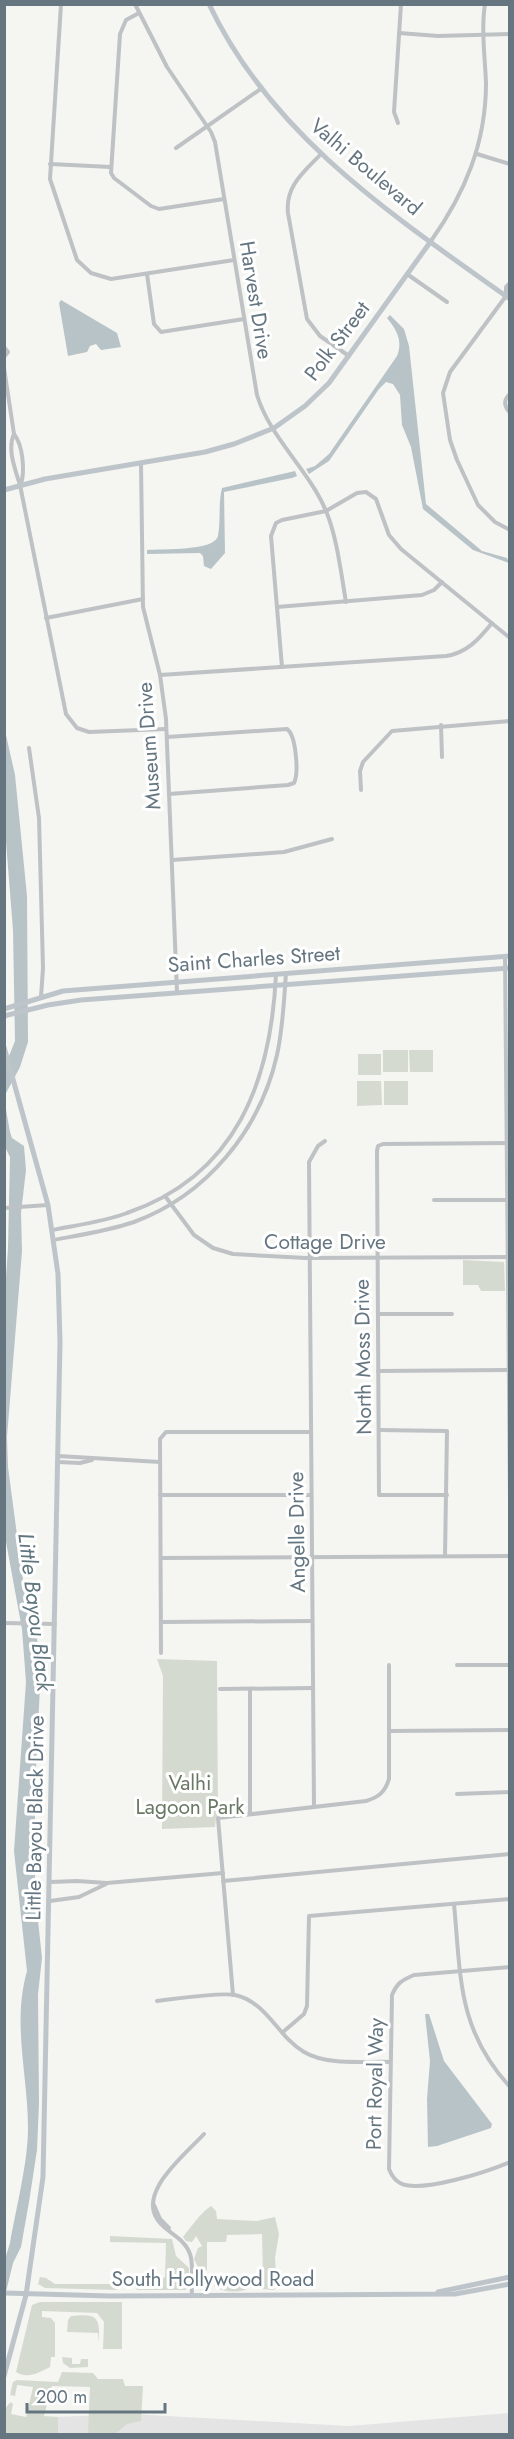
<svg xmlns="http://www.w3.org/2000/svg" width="514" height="2439" viewBox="0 0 514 2439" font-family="Jost,sans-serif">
<rect width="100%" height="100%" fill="#f5f5f2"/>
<polygon fill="#e3e4e3" points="510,2413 509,2434 53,2434 54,2417 130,2414 349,2426"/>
<g fill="#d5dad1">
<rect x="383" y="1050" width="25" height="22"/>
<polygon points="409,1050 433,1050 433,1072 410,1072"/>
<rect x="358" y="1054" width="23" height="21"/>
<polygon points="357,1081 381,1081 382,1105 357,1106"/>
<rect x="384" y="1081" width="24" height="24"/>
<polygon points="463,1260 504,1262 505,1291 481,1291 478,1285 463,1285"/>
<polygon points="157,1659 217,1661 218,1815 216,1817 215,1827 162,1829 163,1676"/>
<path d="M211,2206L216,2211L217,2219L257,2221L275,2217L279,2234L275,2258L277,2285L274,2290L261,2289L257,2285V2279L263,2277L262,2234L227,2235L226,2242H207V2270L203,2272V2279L208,2280L209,2285L204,2290L195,2288L194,2274L199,2269L194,2259L198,2248L202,2246L196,2236L192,2242L186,2241L183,2237C191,2227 200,2213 211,2206Z"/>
<polygon points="110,2236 172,2239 176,2256 189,2268 189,2288 185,2290 137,2290 134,2286 138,2280 160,2280 165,2277 166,2243 110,2242"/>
<path d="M214,2276L216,2280H250L252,2276V2285C246,2294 222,2293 214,2286Z"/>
<polygon points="40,2277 46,2278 55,2284 120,2284 122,2286 116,2290 45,2288 38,2284"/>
<path d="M40,2302H122V2349H103L104,2322L97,2313L42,2311V2317L51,2318L55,2323V2357H51L50,2367C39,2373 27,2379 16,2372L32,2305Z"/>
<path d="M71,2316C98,2313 100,2317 99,2343L98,2333L67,2332L68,2320Z"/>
<polygon points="62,2357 72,2358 72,2364 80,2364 81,2359 88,2359 88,2367 70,2368 63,2363"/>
<path d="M62,2372L93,2373L98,2379H123L125,2386H143L141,2421L127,2424L115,2434H88L90,2387L52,2386L44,2416L58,2417V2434H5C4,2424 1,2409 11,2402L13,2404L11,2414L26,2417L33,2387L17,2385L15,2396L10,2395L13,2382L17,2380L58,2382Z"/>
</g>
<g fill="#b7c3c7">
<polygon points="61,300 117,333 121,347 101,350 96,344 90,346 87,352 68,356 59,303"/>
<path d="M390,315L404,329L409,346L426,504L482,551L507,558L509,563L473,550L423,509L411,447L402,425L400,395L393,384L386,382L379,389L329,461L309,474L306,469L315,466L329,454L397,356C403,341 397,330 387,318Z"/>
<path d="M295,471L297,476L292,478L224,492L225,553L211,569L204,566L203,556L200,553L147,554V550C162,549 215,551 218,536C221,520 218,504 222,488Z"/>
<polygon points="4,726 15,775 27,896 28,1042 20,1067 5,1095 5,1066 15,1041 13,930 4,817"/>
<path d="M4,1098L10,1132L12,1138L24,1146L26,1170L21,1213L22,1251L7,1437L8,1467L28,1618L37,1638L41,1666L35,1789V1892L42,1958L38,1994L39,2103L37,2150L29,2202L21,2247L13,2263L5,2296V2259L10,2243C16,2208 28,2163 28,2128C28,2075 12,2024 27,1971L14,1851L26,1682L22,1629L4,1531V1307L8,1248L10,1157L5,1147Z"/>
<polygon points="425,2014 429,2014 444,2061 492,2124 491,2128 437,2146 428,2147 427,2099 430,2061"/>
</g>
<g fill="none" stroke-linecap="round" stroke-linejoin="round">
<g stroke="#bec2c5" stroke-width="4">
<polyline points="61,4 50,179 77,260 91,273 111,279 234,260"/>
<path d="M135,4L167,67L211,132L215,142L257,395C270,438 309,470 326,511C337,537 341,573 346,602"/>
<polyline points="139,13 126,20 120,34 111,173 114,178 151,206 159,209 224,199"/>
<polyline points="399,33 438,36 510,34"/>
<polyline points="398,123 394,112 401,4"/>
<polyline points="176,148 262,88"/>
<path d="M321,154C304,172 285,186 288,213L307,319L320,336L349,356"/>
<polyline points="477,154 510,164"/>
<polyline points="50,164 111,167"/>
<path d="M431,241C465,193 486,143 486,83C485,57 481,30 485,4"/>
<polyline points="147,274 154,324 161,332 244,319"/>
<polyline points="407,274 447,302"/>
<polyline points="510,295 506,296 450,372 443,393 450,440 457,460 478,505 495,522 510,530"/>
<polyline points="506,296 506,287 510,283"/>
<polyline points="4,347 8,352 4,357"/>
<path d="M4,368L14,434C23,445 25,471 21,484"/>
<path d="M510,394C503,400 504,406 510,413"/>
<path d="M14,434C7,449 15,469 20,485L66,714L77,728L89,732L166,729"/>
<polyline points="141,464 143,607 160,675 166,719 177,992"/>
<polyline points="277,607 422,595 434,590 442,582"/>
<polyline points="46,618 143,599"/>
<polyline points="282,667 271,536 276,523 282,520 326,511 357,493 366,492 376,499 389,535 401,549 510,638"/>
<path d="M160,675L446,656C467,653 479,639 492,623"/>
<polyline points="441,725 442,757"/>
<path d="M167,737L287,729C296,735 299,773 294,783L288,785L169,794"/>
<polyline points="29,748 39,818 43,968 41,997"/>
<polyline points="361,790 360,771 363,762 392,731 510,721"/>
<polyline points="172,860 284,852 332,839"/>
<polyline points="505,956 510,1500"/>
<polyline points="165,1196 194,1235 213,1248 233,1254 306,1258 509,1257"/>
<polyline points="434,1200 509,1200"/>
<polyline points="4,1208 48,1205"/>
<path d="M52,1230C77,1225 103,1222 127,1213C237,1175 271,1081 276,974"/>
<path d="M53,1240C80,1235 108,1231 134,1222C207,1195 260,1130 277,1055C283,1028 284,1000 286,973"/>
<polyline points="378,1314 452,1314"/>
<polyline points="378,1371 509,1370"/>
<polyline points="379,1430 447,1431 445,1556"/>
<polyline points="58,1456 160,1462"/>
<polyline points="58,1462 80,1463 92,1460"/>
<polyline points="160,1495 311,1495"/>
<polyline points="447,1495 379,1495 377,1151 378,1146 383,1144 510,1143"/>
<polyline points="161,1558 510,1556"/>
<polyline points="162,1622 312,1621"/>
<polyline points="4,1623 55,1624"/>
<polyline points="161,1653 160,1439 166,1432 311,1432"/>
<polyline points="457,1665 510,1665"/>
<polyline points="220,1689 313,1688"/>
<polyline points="250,1689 250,1814"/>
<polyline points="390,1731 510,1730"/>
<polyline points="457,1794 510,1792"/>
<polyline points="314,1807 309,1162 318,1146 325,1141"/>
<polyline points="223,1881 510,1854"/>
<polyline points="51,1882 77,1881 107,1883 223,1873"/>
<polyline points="50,1901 79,1897 106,1884"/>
<path d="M454,1904C461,1977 457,2029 510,2087"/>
<path d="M510,1967L414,1975C402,1980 397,1983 392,1995L389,2169C391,2174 394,2180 400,2183C420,2194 489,2171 510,2162"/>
<path d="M233,1995L218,1818L366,1801C379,1797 385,1792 389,1779V1665"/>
<path d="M157,2001C175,1999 220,1992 235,1995C267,2002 278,2037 304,2052C328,2066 363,2061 390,2062"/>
<polyline points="283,2032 304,2014 307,2006 309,1916 510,1899"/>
<polyline points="154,2205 160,2219 169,2228"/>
<path d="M192,2295C191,2283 194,2265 190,2254C185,2239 170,2234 161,2224C133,2195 185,2155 204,2134"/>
</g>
<g stroke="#bec5ca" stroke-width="5">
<path d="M209,4C271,136 395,217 510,299"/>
<polyline points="4,490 45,479 205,452 234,444 274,428 305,406 329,383 431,241"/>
<polyline points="4,1009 63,991 510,956"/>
<polyline points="4,1016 48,1005 81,1000 510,968"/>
<polyline points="4,1047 48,1205 58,1274 60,1342 43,2177 26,2295 4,2376"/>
<polyline points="438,2292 510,2277"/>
<polyline points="4,2293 110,2296 455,2294 510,2284"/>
</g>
</g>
<g text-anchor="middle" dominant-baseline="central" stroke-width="6" stroke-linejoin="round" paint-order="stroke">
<g font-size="21" fill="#657681" stroke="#fff">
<text transform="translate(366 167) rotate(40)">Valhi Boulevard</text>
<text transform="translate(256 300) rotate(81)">Harvest Drive</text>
<text transform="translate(337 341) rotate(-53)">Polk Street</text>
<text transform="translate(149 746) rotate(-94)">Museum Drive</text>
<text transform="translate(254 959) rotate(-4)">Saint Charles Street</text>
<text x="325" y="1242">Cottage Drive</text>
<text transform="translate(363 1357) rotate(-91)">North Moss Drive</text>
<text transform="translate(297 1532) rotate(-91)">Angelle Drive</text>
<text transform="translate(35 1818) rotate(-89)">Little Bayou Black Drive</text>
<text transform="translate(375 2084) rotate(-89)">Port Royal Way</text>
<text x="213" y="2279">South Hollywood Road</text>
</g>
<g font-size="21" fill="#697964" stroke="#fff">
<text x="190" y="1783">Valhi<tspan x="190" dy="24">Lagoon Park</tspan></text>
</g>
<g font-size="22" font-style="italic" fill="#61777f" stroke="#fff">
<text transform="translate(36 1612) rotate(83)">Little Bayou Black</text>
</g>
</g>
<rect width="514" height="2439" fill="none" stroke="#657681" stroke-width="12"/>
<path d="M27 2403v9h138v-9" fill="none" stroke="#657681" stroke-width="3"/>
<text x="36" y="2403" font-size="18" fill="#657681" stroke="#ffffff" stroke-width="4.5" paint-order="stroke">200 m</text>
</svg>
